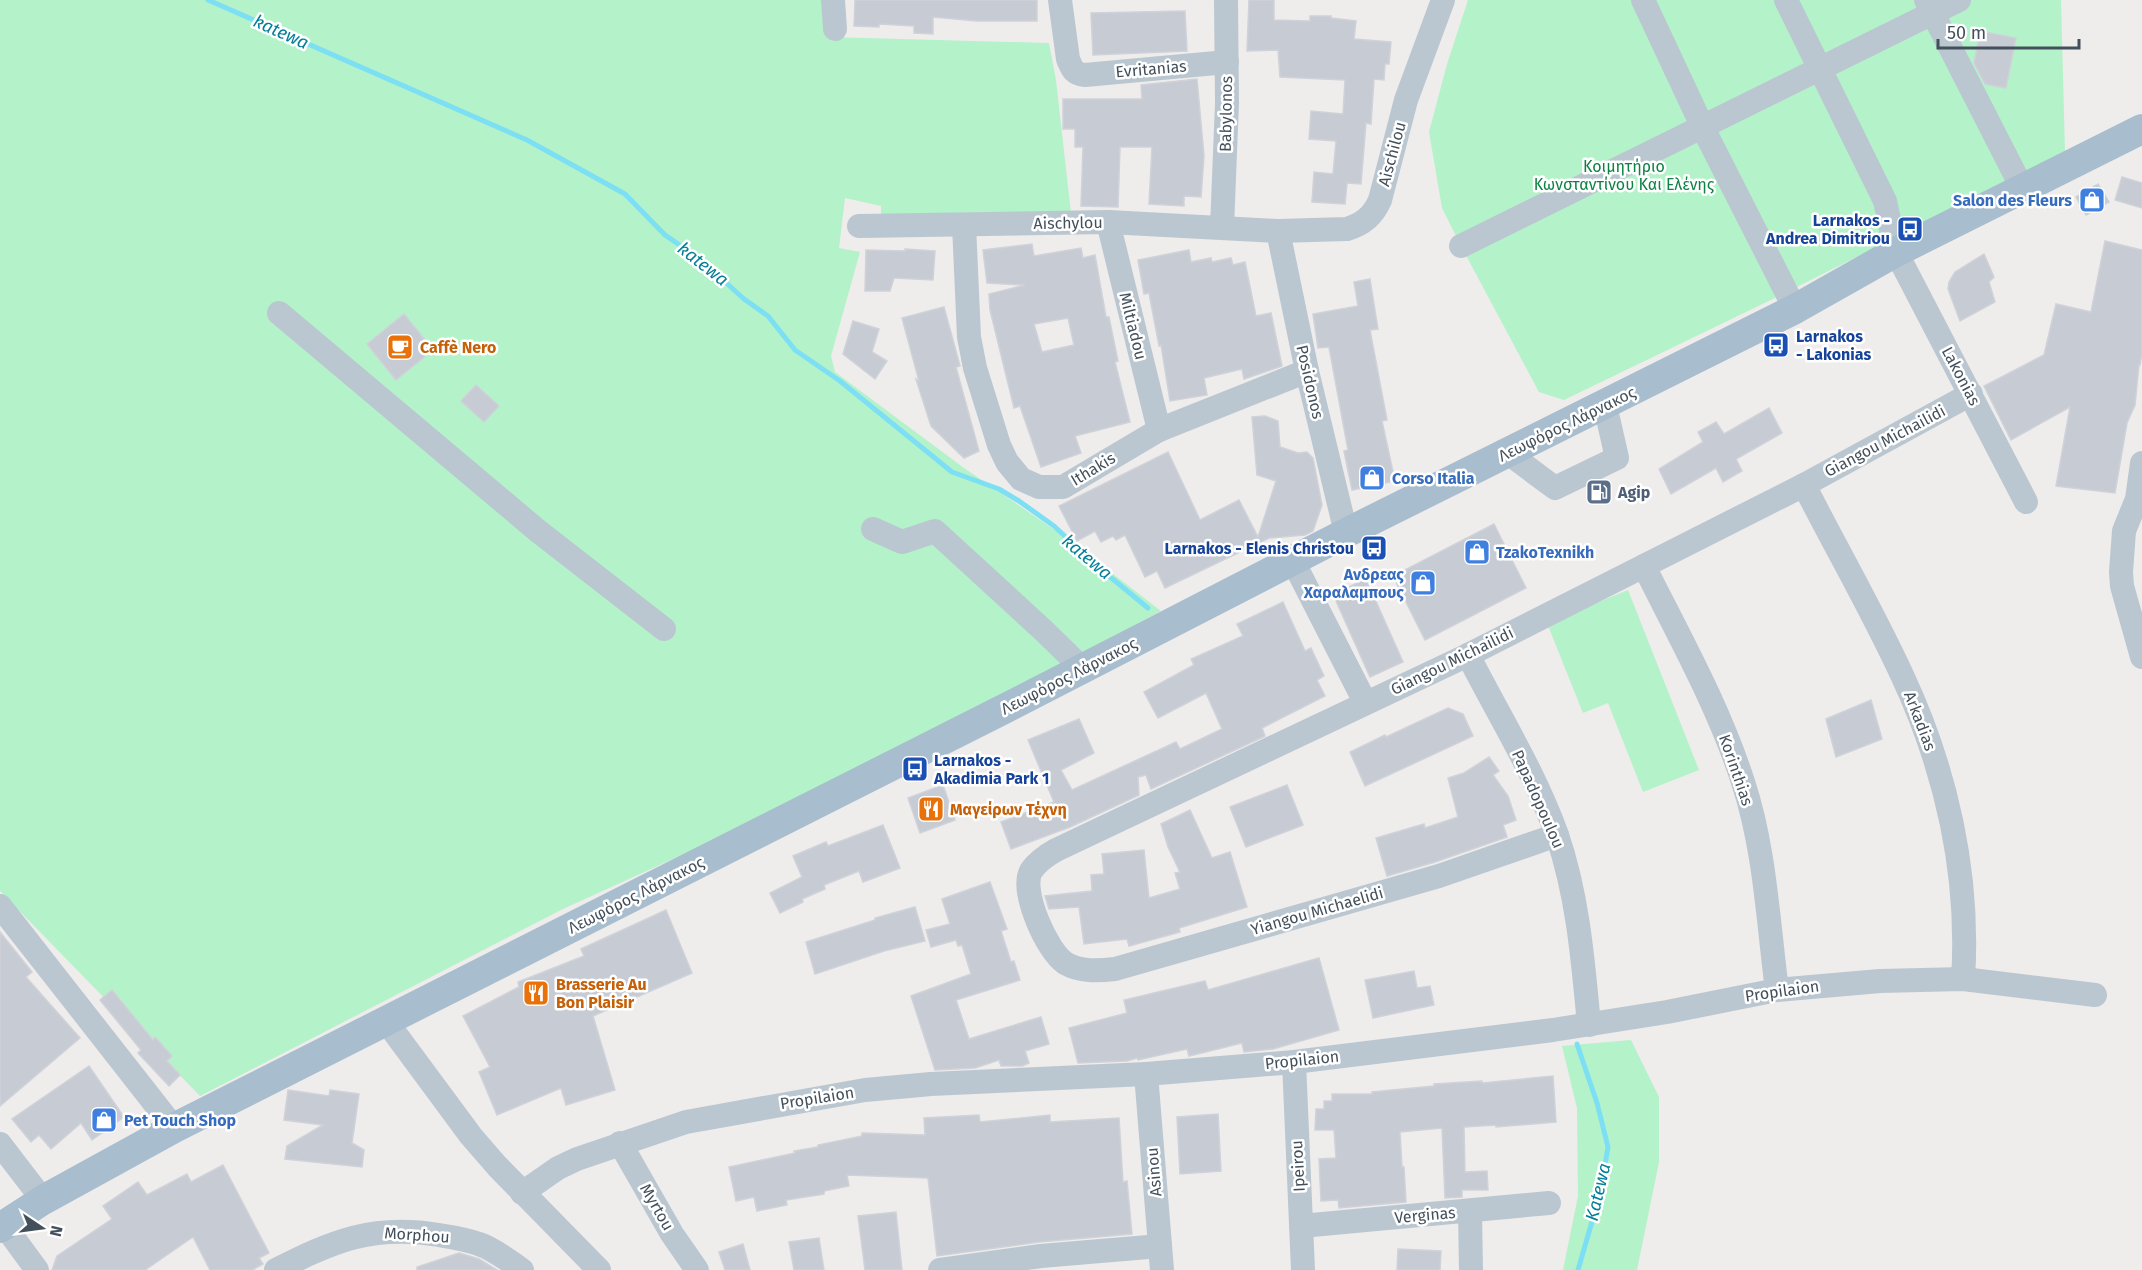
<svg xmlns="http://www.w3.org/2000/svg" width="2142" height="1270" viewBox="0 0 2142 1270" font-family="'Fira Sans',sans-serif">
<rect width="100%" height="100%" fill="#efecec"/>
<g fill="#b4f2ca">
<polygon points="0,0 826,0 830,37 1049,43 1056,80 1072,222 881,222 881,206 845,198 839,248 860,252 831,356 835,372 964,468 1068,539 1161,611 955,720 761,819 563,909 200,1096 0,891"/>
<polygon points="1468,0 2061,0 2065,152 1785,293 1564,400 1539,392 1461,246 1442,208 1429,132 1447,64"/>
<polygon points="1628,590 1699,770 1643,792 1608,703 1583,713 1547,623"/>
<polygon points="1631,1040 1659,1097 1659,1162 1637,1270 1563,1270 1578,1196 1577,1108 1562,1046"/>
</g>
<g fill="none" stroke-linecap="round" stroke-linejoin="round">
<g stroke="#7ddff4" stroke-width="5">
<polyline points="208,0 527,140 625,194 665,235 700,259 744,299 768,316 795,350 840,381 952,472 999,489 1019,501 1054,526 1098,567 1148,608"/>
<polyline points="1577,1044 1597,1103 1608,1147 1600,1194 1578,1270"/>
</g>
</g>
<g fill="#c7cbd3" stroke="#cfd2d9" stroke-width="1.5" fill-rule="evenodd">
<polygon points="855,0 1037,0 1037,21 977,21 933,17 933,34 914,33 914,26 879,24 879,27 854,26"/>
<polygon points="1249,0 1274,0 1274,20 1310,21 1310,16 1331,16 1331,18 1356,21 1354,39 1391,42 1389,64 1385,64 1384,80 1374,79 1371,124 1366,123 1361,184 1347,183 1345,204 1312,202 1314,172 1333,174 1336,141 1309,139 1311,111 1343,114 1345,80 1280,77 1278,50 1247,51"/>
<polygon points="1185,11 1187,51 1093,55 1091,13"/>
<polygon points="1980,31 2016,38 2006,88 1985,84 1974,63"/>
<polygon points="1197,79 1204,156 1201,197 1184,196 1184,206 1149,204 1152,147 1120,147 1118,207 1081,206 1083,147 1075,147 1075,129 1063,129 1063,99 1142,99 1141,85"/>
<polygon points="2122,177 2142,183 2142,208 2115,200"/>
<polygon points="2098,184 2109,202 2086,215 2076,197"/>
<polygon points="2105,241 2142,250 2142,352 2140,365 2139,365 2135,405 2127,423 2115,493 2056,486 2070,407 2011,440 1984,386 2044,355 2056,304 2091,312"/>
<path d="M1032,244L1034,256L1081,248L1083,258L1095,255L1106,317H1109L1118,361L1115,362L1130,422L1075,436L1081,453L1041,467L1020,406L1014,408L990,310L989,294L1025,285L987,283L983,250ZM1068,318L1074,345L1042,352L1034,324Z"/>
<polygon points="905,249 935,251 933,280 894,278 890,291 865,291 866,250 905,251"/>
<polygon points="1189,250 1191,262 1211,258 1212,262 1231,258 1233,265 1245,262 1256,316 1271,313 1282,366 1244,379 1242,369 1204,378 1207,395 1170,401 1161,345 1159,346 1149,293 1144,294 1138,260"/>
<polygon points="1984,254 1994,277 1989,282 1995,302 1960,321 1948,289 1949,282 1955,272"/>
<polygon points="1370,279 1378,329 1370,330 1387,420 1382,421 1395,481 1352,490 1344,451 1348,450 1329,347 1318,348 1313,314 1358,306 1354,282"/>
<polygon points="944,307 960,366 956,367 979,451 964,458 931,426 916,379 919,381 902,318"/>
<polygon points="404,314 433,350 396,380 367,344"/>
<polygon points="853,321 879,329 872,352 887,361 875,379 843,354"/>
<polygon points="476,385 499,406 484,422 461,401"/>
<polygon points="1769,408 1782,433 1736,459 1742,471 1723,482 1716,468 1671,494 1659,469 1703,442 1698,432 1716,422 1724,434"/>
<polygon points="1265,416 1278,421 1280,447 1298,453 1307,452 1313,458 1322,505 1313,531 1305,535 1269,538 1165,588 1157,571 1145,577 1125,535 1116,540 1113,536 1101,542 1095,531 1077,541 1059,506 1168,452 1200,520 1239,500 1258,537 1276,481 1257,475 1252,417"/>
<polygon points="1494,524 1526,588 1425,640 1393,576"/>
<polygon points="1366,579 1403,662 1370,677 1333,594"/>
<polygon points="1283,602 1305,651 1311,648 1324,676 1317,680 1325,696 1262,728 1265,736 1151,789 1146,775 1138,777 1139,795 1070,827 1011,849 1001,822 1054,802 1028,740 1079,719 1094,753 1061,770 1072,790 1176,742 1180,749 1222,729 1206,693 1158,718 1144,692 1194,665 1191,659 1243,636 1237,624"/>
<polygon points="1871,700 1882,739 1836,757 1826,719"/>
<polygon points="1448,708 1463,714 1473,736 1365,786 1350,752 1385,735 1386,737"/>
<polygon points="1489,757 1499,771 1493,775 1508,796 1516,820 1503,825 1507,837 1435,862 1387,876 1376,838 1424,824 1425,828 1458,817 1448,778 1464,773"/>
<polygon points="943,785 955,820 920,833 908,798"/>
<polygon points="1287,785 1303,825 1246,847 1230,807"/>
<polygon points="1190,810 1212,858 1230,852 1247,907 1179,928 1180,932 1129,946 1127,939 1084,944 1079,907 1049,909 1045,896 1092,891 1091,875 1104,874 1102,854 1144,850 1149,898 1180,889 1175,873 1180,872 1168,847 1161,824"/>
<polygon points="883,825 900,868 863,882 859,871 824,885 825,889 802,899 803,902 780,913 770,893 802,877 793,856 826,842 828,846"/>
<polygon points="990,882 1007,929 1001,931 1011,962 1014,961 1020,980 956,1000 969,1039 1041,1017 1049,1044 1025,1051 1029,1063 1022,1066 1001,1066 999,1060 975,1068 935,1070 911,996 971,974 962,945 958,946 956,940 931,947 926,930 950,924 942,899"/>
<polygon points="915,907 925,941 884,951 815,974 806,942 875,920 875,918"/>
<polygon points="666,910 692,973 593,1016 615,1090 566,1105 561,1088 497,1115 479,1072 490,1067 463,1016 519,987 518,982 584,956 581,949"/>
<polygon points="0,932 32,972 26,977 80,1038 0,1106"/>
<polygon points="1319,958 1339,1030 1273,1049 1244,1052 1242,1043 1189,1056 1187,1049 1138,1060 1137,1058 1127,1061 1078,1063 1069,1028 1127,1013 1124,1000 1205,981 1208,990"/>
<polygon points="1414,971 1417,988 1430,986 1434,1005 1373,1018 1365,980"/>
<polygon points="112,990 153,1040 155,1037 172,1056 167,1061 180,1075 169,1086 138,1053 141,1050 100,1000"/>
<polygon points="89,1066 124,1117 92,1140 81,1123 51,1149 39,1135 31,1142 12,1119"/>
<polygon points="1553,1076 1556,1122 1496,1127 1496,1125 1464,1127 1465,1172 1487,1171 1488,1190 1462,1190 1462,1197 1445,1198 1442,1128 1400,1132 1402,1167 1404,1167 1406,1202 1339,1208 1338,1200 1321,1201 1319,1159 1336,1158 1334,1130 1315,1130 1316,1109 1324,1109 1324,1101 1332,1101 1332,1094 1372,1094 1372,1092 1434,1086 1434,1084 1482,1081 1482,1083"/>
<polygon points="288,1090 329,1096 330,1090 359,1094 352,1143 364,1150 362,1167 285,1159 287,1146 323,1125 284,1120"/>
<polygon points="1218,1114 1221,1171 1180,1174 1177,1117"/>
<polygon points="979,1115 980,1122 1050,1115 1050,1122 1119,1118 1123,1182 1127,1181 1132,1234 1039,1242 937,1256 928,1178 847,1175 849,1186 824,1191 824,1194 786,1200 787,1205 757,1211 754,1197 736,1201 729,1167 795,1153 794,1151 818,1147 818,1145 862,1136 862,1133 925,1135 924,1118"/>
<polygon points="223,1165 269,1253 259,1258 263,1264 252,1270 210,1270 193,1237 145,1270 52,1270 57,1256 112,1219 103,1206 138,1182 147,1195 187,1174 191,1182"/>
<polygon points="896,1212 902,1270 865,1270 858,1216"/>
<polygon points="819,1238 824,1270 794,1270 789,1242"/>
<polygon points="743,1244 750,1270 725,1270 719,1252"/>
<polygon points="1398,1249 1441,1251 1440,1270 1397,1270"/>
<polygon points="459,1253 479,1259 497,1270 417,1270 417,1267"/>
</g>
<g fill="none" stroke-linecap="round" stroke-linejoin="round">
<g stroke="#bbc7d0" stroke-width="24">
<polyline points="833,0 835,29"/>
<path d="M1060,0L1068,59C1072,69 1074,74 1085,75L1227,62"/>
<polyline points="1643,0 1703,128 1795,309"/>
<polyline points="1786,0 1885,201 1896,252 2026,502"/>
<polyline points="1926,0 2022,188"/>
<polyline points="1108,222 1159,430"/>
<polyline points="964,225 969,337 975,368 999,445 1007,462 1021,479 1039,487 1063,487 1159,430 1307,371"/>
<path d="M859,226L1108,222L1278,231L1347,229C1363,224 1373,216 1380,200L1406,100L1443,0"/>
<polyline points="1222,227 1227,103 1226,0"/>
<polyline points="1278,231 1307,371 1346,533"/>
<polyline points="1461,246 1959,0"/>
<polyline points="279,313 538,531 664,629"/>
<polyline points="1508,453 1555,488 1617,458 1605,405"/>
<polyline points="2142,463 2137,499 2124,531 2121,572 2122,586 2142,657"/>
<path d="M1804,485C1836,548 1872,610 1902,675C1946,769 1970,874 1963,979"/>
<polyline points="873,529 902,542 935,531 1043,630 1083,669"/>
<polyline points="1293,561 1365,702"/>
<path d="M1644,566C1679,636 1719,707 1743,782C1765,848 1768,921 1777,990"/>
<path d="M1468,655C1498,714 1535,773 1557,835C1578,896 1583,961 1589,1025"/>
<path d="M1557,835L1439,876L1115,969C1098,971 1080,972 1065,963C1047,951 1020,891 1031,871C1037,862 1047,855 1056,850L1468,655L1804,485L1971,394"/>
<polyline points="0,906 174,1128"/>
<polyline points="386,1021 471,1136 497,1166 599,1270"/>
<polyline points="1294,1062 1303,1270"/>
<polyline points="1146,1074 1162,1270"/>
<polyline points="620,1143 672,1234 697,1270"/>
<polyline points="0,1144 43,1200"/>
<polyline points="522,1193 558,1168 577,1159 686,1122 865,1090 931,1084 1146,1074 1294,1062 1553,1030 1667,1012 1777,990 1880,981 1963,979 2095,995"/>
<polyline points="1470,1211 1471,1270"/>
<polyline points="4,1225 37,1270"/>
<polyline points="1301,1226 1549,1203"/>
<path d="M276,1270C333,1241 373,1224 439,1235C452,1237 466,1239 479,1244C494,1249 509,1261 522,1270"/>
<polyline points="940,1270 1041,1256 1160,1246"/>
</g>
<polyline stroke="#a8bdce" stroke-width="30" points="0,1228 43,1200 174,1128 1004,709 1346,533 1795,309 1896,252 2142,129"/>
</g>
<defs>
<symbol id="shop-square" viewBox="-11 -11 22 22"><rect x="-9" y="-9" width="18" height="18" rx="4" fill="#3f7fe0" stroke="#fff"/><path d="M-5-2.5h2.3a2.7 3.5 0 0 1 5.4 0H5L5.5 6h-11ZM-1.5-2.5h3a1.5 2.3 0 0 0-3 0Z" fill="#fff"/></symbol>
<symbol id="bus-square" viewBox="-11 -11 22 22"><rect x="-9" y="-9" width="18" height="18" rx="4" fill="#1a4fb4" stroke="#fff"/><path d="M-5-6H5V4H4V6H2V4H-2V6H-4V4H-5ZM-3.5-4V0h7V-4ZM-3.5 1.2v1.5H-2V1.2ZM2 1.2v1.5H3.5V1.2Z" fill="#fff"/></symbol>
<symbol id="cafe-square" viewBox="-11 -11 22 22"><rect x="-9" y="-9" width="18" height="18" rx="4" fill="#e8710a" stroke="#fff"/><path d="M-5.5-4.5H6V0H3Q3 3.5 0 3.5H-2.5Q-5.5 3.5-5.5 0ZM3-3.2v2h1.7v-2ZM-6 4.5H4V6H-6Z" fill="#fff"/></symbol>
<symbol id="fuel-square" viewBox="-11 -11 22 22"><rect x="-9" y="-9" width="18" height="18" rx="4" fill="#5c6f8a" stroke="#fff"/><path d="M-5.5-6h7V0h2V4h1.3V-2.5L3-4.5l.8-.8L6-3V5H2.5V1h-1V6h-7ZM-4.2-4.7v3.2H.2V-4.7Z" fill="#fff"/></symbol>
<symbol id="restaurant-square" viewBox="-11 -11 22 22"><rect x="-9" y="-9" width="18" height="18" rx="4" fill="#e8710a" stroke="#fff"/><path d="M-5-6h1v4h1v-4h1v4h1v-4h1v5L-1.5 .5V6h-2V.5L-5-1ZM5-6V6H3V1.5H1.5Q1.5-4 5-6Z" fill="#fff"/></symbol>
</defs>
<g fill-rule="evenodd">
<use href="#shop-square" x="2077" y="185" width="30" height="30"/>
<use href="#bus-square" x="1895" y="214" width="30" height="30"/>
<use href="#bus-square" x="1761" y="330" width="30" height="30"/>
<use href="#cafe-square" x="385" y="332" width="30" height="30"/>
<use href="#shop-square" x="1357" y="463" width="30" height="30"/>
<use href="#fuel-square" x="1584" y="477" width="30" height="30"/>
<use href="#bus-square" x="1359" y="533" width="30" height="30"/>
<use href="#shop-square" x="1462" y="537" width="30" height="30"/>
<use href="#shop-square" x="1408" y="568" width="30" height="30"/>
<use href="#bus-square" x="900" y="754" width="30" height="30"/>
<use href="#restaurant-square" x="916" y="794" width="30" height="30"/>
<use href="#restaurant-square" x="521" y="978" width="30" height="30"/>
<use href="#shop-square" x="89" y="1105" width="30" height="30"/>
</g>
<g text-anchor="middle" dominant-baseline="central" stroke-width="5" stroke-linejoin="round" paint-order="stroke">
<g font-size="16" fill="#43505b" stroke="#fff">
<text transform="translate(1151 69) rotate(-5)">Evritanias</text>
<text transform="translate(1226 114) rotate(-89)">Babylonos</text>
<text transform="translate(1392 154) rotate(-75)">Aischilou</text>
<text transform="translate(1068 223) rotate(-1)">Aischylou</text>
<text transform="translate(1133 326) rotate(76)">Miltiadou</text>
<text transform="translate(1961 376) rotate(62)">Lakonias</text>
<text transform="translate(1310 382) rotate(77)">Posidonos</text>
<text transform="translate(1567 424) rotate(-26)">Λεωφόρος Λάρνακος</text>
<text transform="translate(1885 441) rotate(-28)">Giangou Michailidi</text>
<text transform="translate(1093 469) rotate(-31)">Ithakis</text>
<text transform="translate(1452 661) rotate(-26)">Giangou Michailidi</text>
<text transform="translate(1069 676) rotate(-27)">Λεωφόρος Λάρνακος</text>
<text transform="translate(1920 721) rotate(69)">Arkadias</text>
<text transform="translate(1736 770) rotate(71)">Korinthias</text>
<text transform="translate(1538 799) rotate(66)">Papadopoulou</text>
<text transform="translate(636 895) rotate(-27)">Λεωφόρος Λάρνακος</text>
<text transform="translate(1317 911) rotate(-16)">Yiangou Michaelidi</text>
<text transform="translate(1782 991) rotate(-8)">Propilaion</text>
<text transform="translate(1302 1060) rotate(-6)">Propilaion</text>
<text transform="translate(817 1098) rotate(-9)">Propilaion</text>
<text transform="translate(1298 1166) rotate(-93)">Ipeirou</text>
<text transform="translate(1154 1172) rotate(-95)">Asinou</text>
<text transform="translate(657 1207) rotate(60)">Myrtou</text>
<text transform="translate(1425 1215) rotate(-5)">Verginas</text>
<text transform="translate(417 1235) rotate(4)">Morphou</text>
</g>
<g font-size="16" fill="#0e8244" stroke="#fff">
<text x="1624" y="166">Κοιμητήριο<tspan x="1624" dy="18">Κωνσταντίνου Και Ελένης</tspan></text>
</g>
<g font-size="16" font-weight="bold" fill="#366cbe" stroke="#fff" text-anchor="start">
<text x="2072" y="200" text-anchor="end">Salon des Fleurs</text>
<text x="1392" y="478">Corso Italia</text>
<text x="1496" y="552">TzakoTexnikh</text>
<text x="1404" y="574" text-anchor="end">Ανδρεας<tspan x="1404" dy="18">Χαραλαμπους</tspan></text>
<text x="124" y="1120">Pet Touch Shop</text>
</g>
<g font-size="16" font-weight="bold" fill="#164399" stroke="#fff" text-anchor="end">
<text x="1890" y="220">Larnakos -<tspan x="1890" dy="18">Andrea Dimitriou</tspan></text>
<text x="1796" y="336" text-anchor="start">Larnakos<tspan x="1796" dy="18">- Lakonias</tspan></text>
<text x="1354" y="548">Larnakos - Elenis Christou</text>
<text x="934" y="760" text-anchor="start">Larnakos -<tspan x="934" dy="18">Akadimia Park 1</tspan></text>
</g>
<g font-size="16" font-weight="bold" fill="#c56008" stroke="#fff" text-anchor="start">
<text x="420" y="347">Caffè Nero</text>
<text x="950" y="809">Μαγείρων Τέχνη</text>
<text x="556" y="984">Brasserie Au<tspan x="556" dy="18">Bon Plaisir</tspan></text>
</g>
<g font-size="16" font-weight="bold" fill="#4e5e75" stroke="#fff" text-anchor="start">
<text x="1618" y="492">Agip</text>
</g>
<g font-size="18" font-style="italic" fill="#037f99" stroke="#fff">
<text transform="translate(281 32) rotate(24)">katewa</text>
<text transform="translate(703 264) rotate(38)">katewa</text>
<text transform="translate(1087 557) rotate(40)">katewa</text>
<text transform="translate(1598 1192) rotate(-77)">Katewa</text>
</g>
</g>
<g transform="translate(42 1228) rotate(103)" stroke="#ffffff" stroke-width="4.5" paint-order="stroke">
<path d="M0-4.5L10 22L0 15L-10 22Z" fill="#43505b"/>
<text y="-9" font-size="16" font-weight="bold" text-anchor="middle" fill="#43505b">N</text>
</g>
<path d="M1938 39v9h141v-9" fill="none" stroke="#43505b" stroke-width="3"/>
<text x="1947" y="39" font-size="18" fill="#43505b" stroke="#ffffff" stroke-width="4.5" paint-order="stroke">50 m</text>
</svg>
